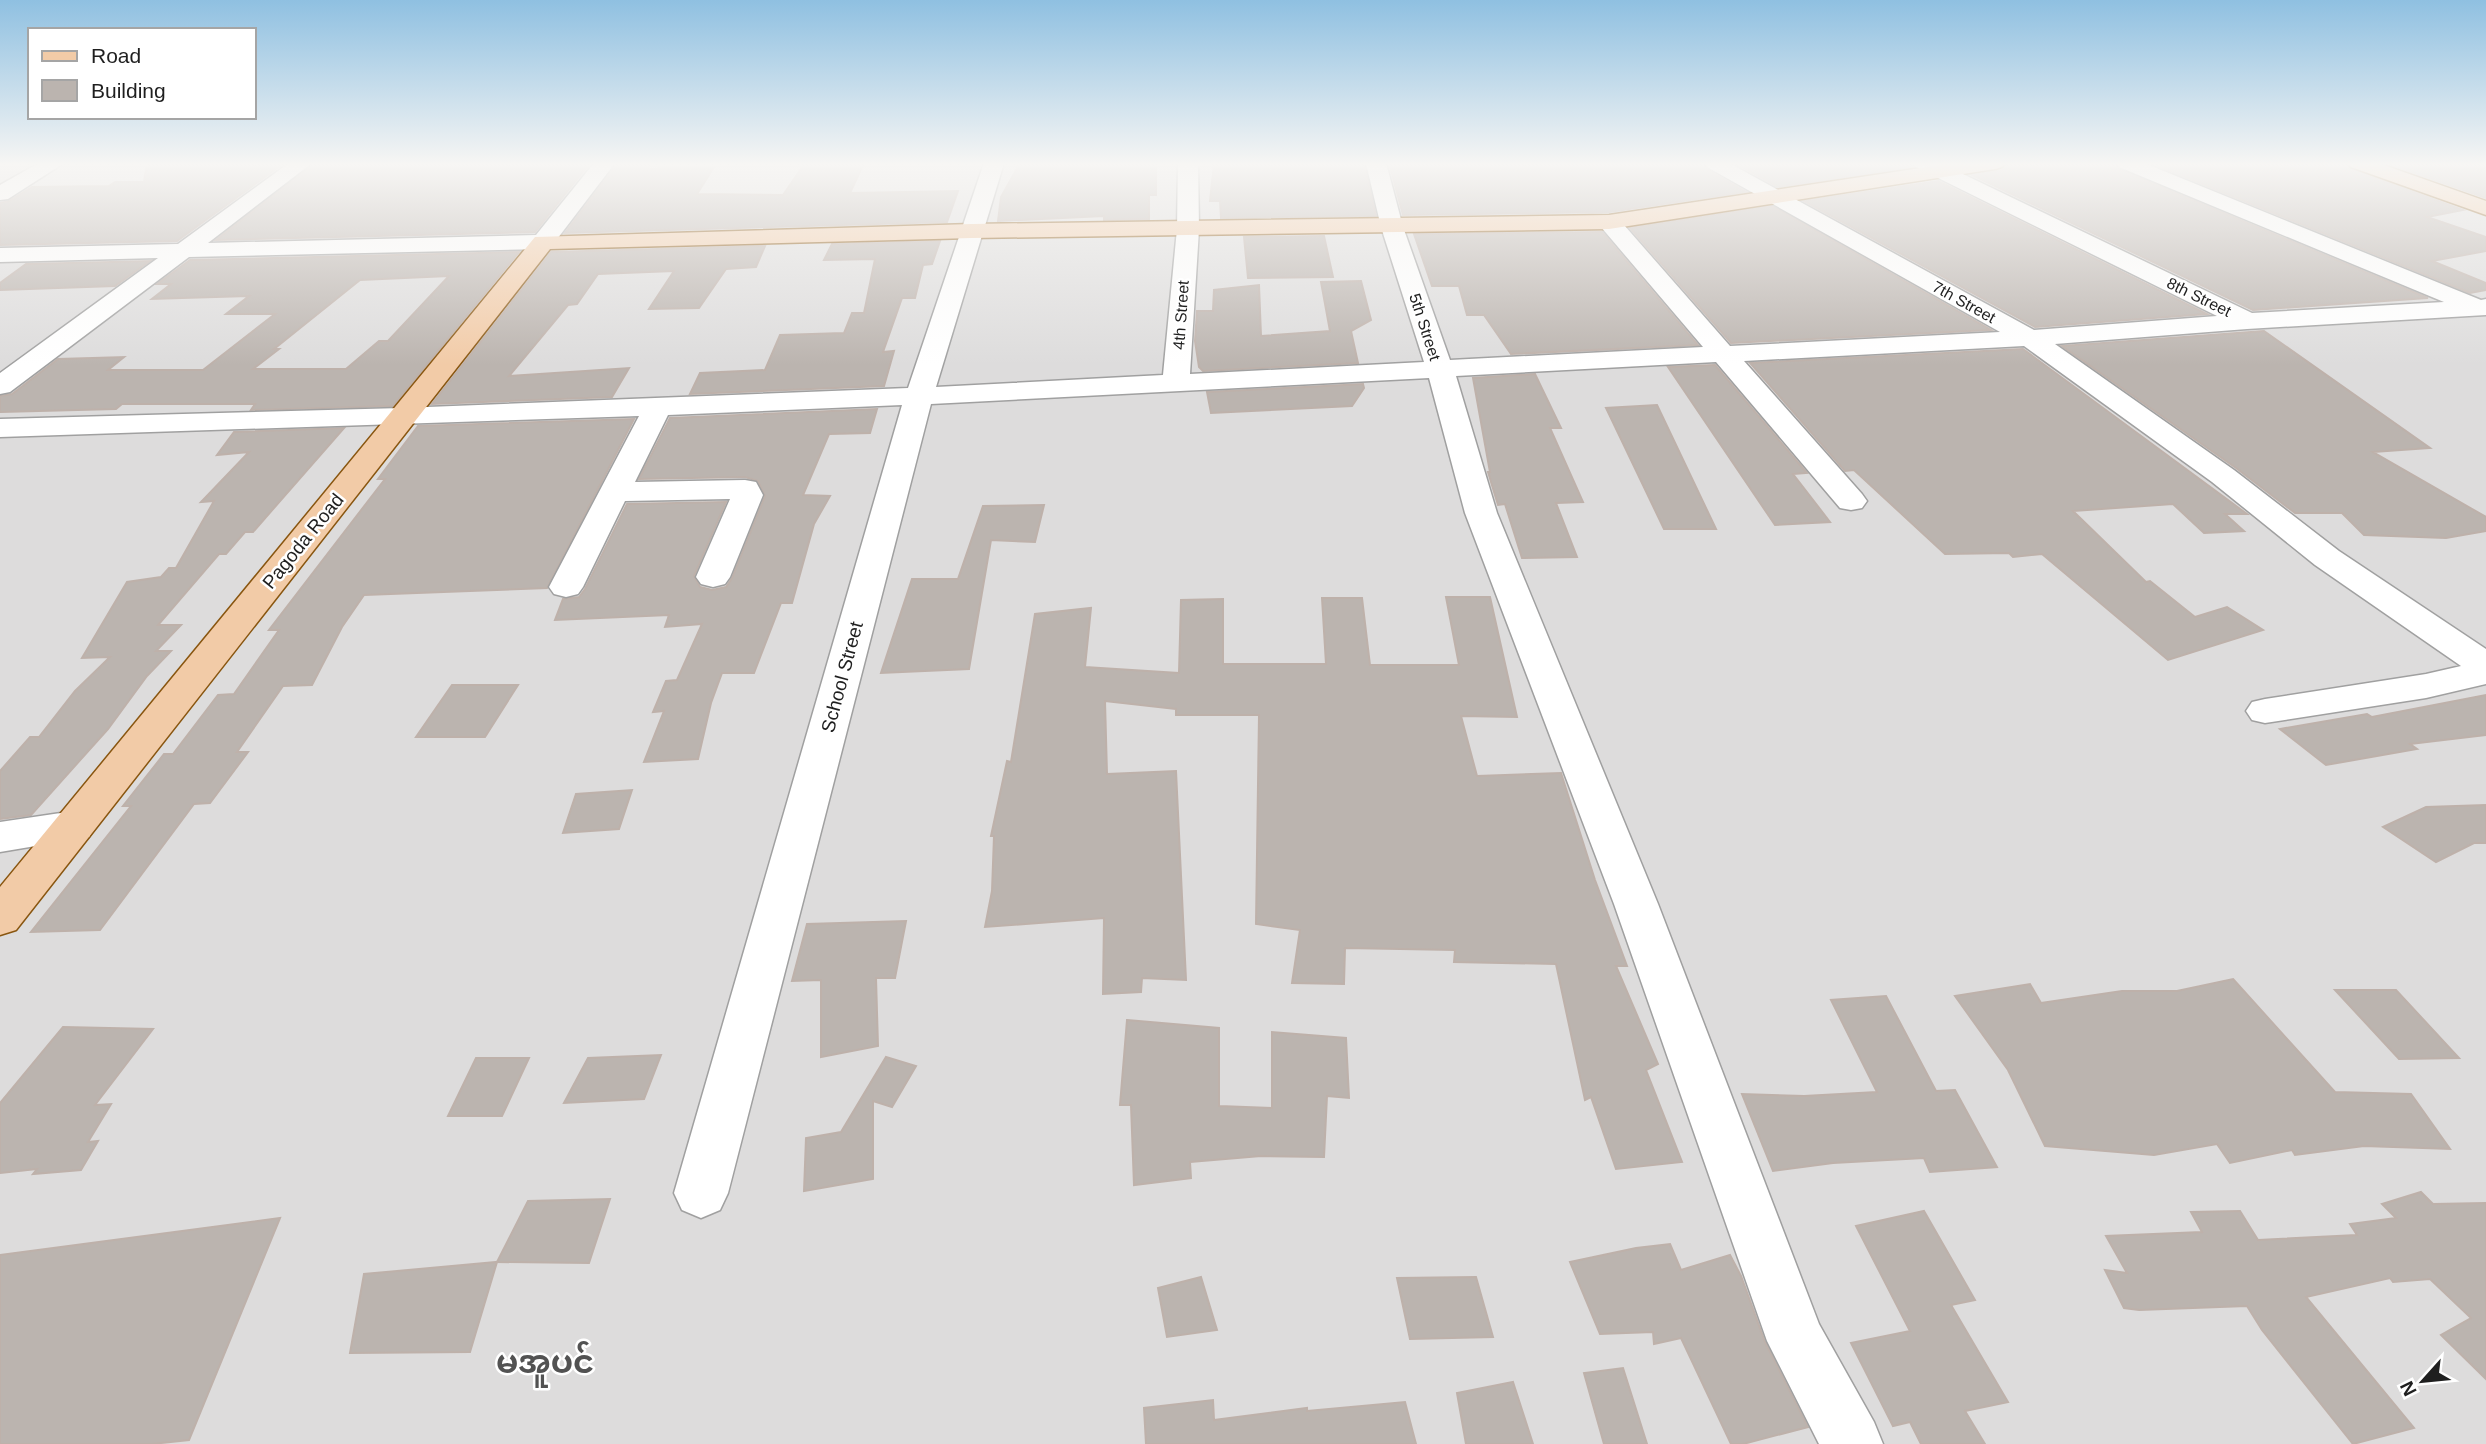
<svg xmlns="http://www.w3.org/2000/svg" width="2486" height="1444" viewBox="0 0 2486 1444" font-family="Helvetica,'Noto Sans Myanmar',sans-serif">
<rect width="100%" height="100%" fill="#eeebe6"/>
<rect fill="#dddcdc" x="0" y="163" width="2486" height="1281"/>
<g fill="#bbb4af" stroke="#beb1aa" stroke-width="2" fill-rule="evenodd">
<polygon points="147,163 284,163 177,241 0,245 0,203 9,201 32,187 109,186 115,182 144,182"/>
<polygon points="315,163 590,163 535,232 216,240"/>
<polygon points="618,163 651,163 647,169 714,167 697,194 783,195 805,163 864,163 850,193 958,191 947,222 565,233"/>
<polygon points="1020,163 1156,163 1156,195 1149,195 1149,219 1104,220 1104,216 998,221 1001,197"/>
<polygon points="1214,163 1364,163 1376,216 1221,218 1220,201 1210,201"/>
<polygon points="1389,163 1702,163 1706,169 1746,192 1609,212 1403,215"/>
<polygon points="1735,163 1911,163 1912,167 1778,187"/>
<polygon points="2007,163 2114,163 2118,169 2428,298 2253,310 1972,175 2003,170"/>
<polygon points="2151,163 2346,163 2350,169 2463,210 2427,217 2486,237 2486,251 2432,261 2486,283 2486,290 2470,293"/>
<polygon points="2386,163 2486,163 2486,198"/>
<polygon points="1938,181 2207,314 2035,327 1804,201"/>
<polygon points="1772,206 1991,330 1731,343 1630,228"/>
<polygon points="1602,232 1698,345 1511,354 1484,315 1467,315 1459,286 1432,286 1414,234"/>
<polygon points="1324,236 1333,277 1248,278 1244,237"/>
<polygon points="940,241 932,264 923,265 915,298 902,298 883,352 894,351 884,386 690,394 700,373 765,370 780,335 844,333 852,313 864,313 875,259 824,260 832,244"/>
<polygon points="765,246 756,267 726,269 699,308 649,309 674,271 598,274 577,304 568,305 509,376 629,368 612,397 432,404 551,252"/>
<path d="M519,252L393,406L251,410L255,404H122L116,409L0,412V396L12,394L58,359L124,357L108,370H203L275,314H226L249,296L152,299L171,284H157L190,260ZM449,276L388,341H379L346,369H253L279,349H274L360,280Z"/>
<polygon points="150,261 115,286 0,290 0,283 26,264"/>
<polygon points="1361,281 1371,320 1351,331 1358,363 1203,371 1199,367 1195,341 1197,311 1213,311 1214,290 1259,285 1261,336 1330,331 1321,282"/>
<polygon points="2264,331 2430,448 2373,452 2486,517 2486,531 2446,538 2364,535 2342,513 2295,513 2236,468 2062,346"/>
<polygon points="2023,349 2247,514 2225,514 2244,531 2204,533 2173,504 2073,511 2146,582 2150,581 2195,617 2227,607 2263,630 2168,660 2042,554 2013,557 2009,553 1945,554 1854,470 1845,471 1750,363"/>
<polygon points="1715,365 1807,473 1793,474 1830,522 1775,525 1668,367"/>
<polygon points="1535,374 1561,428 1550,428 1583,502 1556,503 1577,557 1522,558 1505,504 1498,505 1488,472 1490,472 1473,378"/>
<polygon points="1363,384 1364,388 1352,406 1211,413 1207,392"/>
<polygon points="1657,405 1716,529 1664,529 1606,408"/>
<polygon points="877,409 870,433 829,434 803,495 830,496 814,524 792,603 781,603 754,673 722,673 711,703 698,759 644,762 664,711 653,712 666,681 677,680 702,624 665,627 669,615 555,620 563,599 579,597 585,589 627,504 726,502 694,576 700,587 712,590 726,587 732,578 765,496 758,481 745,477 639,479 670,418"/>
<polygon points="634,419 547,588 364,595 342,627 312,685 283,686 237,752 248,752 210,803 194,804 100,930 31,932 131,806 123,806 164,754 173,754 218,695 234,694 279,630 269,630 385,479 378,479 418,426"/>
<polygon points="344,428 253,532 245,532 226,554 219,554 158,625 181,625 156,651 171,651 147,676 108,729 31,815 0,819 0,771 30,737 39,737 75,691 110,657 82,658 127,582 161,577 169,568 176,568 214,501 201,502 249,452 217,455 234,432"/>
<polygon points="1044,505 1035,542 991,540 969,669 881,673 912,579 958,579 983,506"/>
<polygon points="1446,597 1490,597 1517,717 1461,716 1477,776 1561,773 1595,880 1627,966 1616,966 1658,1064 1646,1070 1682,1162 1616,1169 1591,1097 1585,1100 1556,964 1454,962 1455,950 1345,948 1344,984 1292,983 1300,930 1256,924 1259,715 1176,715 1176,709 1105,701 1107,774 1176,771 1186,980 1142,978 1141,992 1103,994 1104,918 985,927 992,891 994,836 991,836 1007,761 1011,762 1035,614 1091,608 1085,667 1179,673 1181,600 1223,599 1223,664 1326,664 1322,598 1362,598 1370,665 1459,665"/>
<polygon points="452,685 518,685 485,737 416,737"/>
<polygon points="2486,695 2486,735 2410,744 2417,749 2326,765 2280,729 2367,714 2372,717"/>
<polygon points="632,790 619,829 563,833 576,794"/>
<polygon points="2486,805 2486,843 2474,843 2436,862 2383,827 2426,807"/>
<polygon points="906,921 895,978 876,978 878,1046 821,1057 821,980 792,981 807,924"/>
<polygon points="2233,979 2335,1092 2411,1094 2450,1149 2364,1146 2295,1155 2292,1150 2230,1163 2217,1144 2154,1155 2045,1146 2008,1070 1955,996 2030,984 2041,1003 2122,991 2177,991"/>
<polygon points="2335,990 2396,990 2459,1058 2399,1059"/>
<polygon points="1886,996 1936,1091 1955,1090 1997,1167 1930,1172 1924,1158 1833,1163 1773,1171 1742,1094 1804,1096 1877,1092 1831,1000"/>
<polygon points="1127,1020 1219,1028 1219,1106 1272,1108 1272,1032 1346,1038 1349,1098 1327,1096 1324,1157 1261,1156 1190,1162 1191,1178 1134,1185 1131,1105 1120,1105"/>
<polygon points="63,1027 153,1029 95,1105 111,1104 88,1142 98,1141 81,1170 33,1174 37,1169 0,1173 0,1103"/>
<polygon points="661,1055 644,1099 564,1103 588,1058"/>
<polygon points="886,1057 916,1066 892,1107 873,1101 873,1179 804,1191 806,1138 841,1132"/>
<polygon points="476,1058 529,1058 502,1116 448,1116"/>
<polygon points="2421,1192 2433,1204 2486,1203 2486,1379 2441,1335 2471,1318 2430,1279 2393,1282 2390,1278 2306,1297 2414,1428 2353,1444 2262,1330 2247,1306 2139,1310 2124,1308 2105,1270 2127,1273 2106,1236 2202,1232 2191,1212 2240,1211 2258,1240 2357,1235 2350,1224 2396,1218 2382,1204"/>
<polygon points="610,1199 589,1263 497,1262 528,1201"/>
<polygon points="1924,1211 1975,1300 1951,1305 2008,1402 1965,1411 1985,1444 1921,1444 1910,1422 1893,1426 1851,1343 1910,1331 1856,1226"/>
<polygon points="280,1218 189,1440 152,1444 0,1444 0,1255"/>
<polygon points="1670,1244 1681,1270 1730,1255 1741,1276 1765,1342 1808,1427 1743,1444 1731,1444 1681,1338 1654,1344 1653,1332 1600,1334 1570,1262 1636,1248"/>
<polygon points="497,1262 470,1352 350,1353 364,1274"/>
<polygon points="1201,1277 1217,1330 1167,1337 1158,1288"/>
<polygon points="1476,1277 1493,1337 1410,1339 1397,1278"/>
<polygon points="1623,1368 1647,1444 1604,1444 1584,1373"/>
<polygon points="1513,1382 1533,1444 1466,1444 1457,1393"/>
<polygon points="1213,1400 1214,1420 1307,1408 1307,1411 1405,1402 1416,1444 1146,1444 1144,1408"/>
</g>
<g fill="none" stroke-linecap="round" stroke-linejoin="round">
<defs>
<g id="minor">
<polygon points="39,163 64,163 8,199 0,200 0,185"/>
<polygon points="289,163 312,163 208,243 536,235 594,163 615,163 551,247 543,249 189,257 10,392 0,394 0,373 158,258 0,262 0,248 178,244"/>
<polygon points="984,163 1004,163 936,387 1163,375 1177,229 1178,163 1198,163 1199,229 1190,374 1424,362 1381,227 1366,163 1386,163 1403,227 1450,360 1703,347 1601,227 1598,222 1601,217 1617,217 1730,346 2000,332 1707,167 1704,163 1729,163 2034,330 2217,316 1916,167 1913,163 1940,163 2252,313 2444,302 2119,167 2116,163 2144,163 2481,300 2486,299 2486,315 2247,329 2055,344 2234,470 2339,551 2486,649 2486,684 2426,698 2265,723 2252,720 2246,711 2252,702 2265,699 2426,674 2461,666 2315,565 2212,482 2024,346 1744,361 1862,494 1867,501 1862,508 1851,510 1840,508 1716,362 1456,376 1497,513 1658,904 1819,1324 1874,1422 1883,1444 1819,1444 1767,1341 1614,904 1465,513 1429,378 931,404 728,1193 720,1210 701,1218 682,1210 674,1193 902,405 668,415 635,482 745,480 756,482 763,495 730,577 725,584 713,587 701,584 696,577 730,499 625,501 583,587 578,594 566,597 554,594 549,587 639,416 0,437 0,419 402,408 908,388"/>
<polygon points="74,811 89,815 95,826 89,837 0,852 0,822"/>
</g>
<g id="major">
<polygon points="1954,163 2005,163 2002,167 1995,169 1609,229 972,238 550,249 16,930 0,935 0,887 535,237 972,224 1609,215"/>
<polygon points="2348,163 2378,163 2486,201 2486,215 2351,167"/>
</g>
</defs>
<use href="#minor" stroke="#a0a0a0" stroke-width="3"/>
<use href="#major" stroke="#895610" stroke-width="3"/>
<use href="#minor" fill="#fff" fill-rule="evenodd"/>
<use href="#major" fill="#f2cba7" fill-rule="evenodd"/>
</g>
<linearGradient id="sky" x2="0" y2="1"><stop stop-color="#8fc0e1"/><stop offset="0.45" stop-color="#f7f6f4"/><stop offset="1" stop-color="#f7f6f4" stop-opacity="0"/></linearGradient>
<rect width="2486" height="365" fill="url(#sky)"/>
<g text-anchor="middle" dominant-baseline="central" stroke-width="5" stroke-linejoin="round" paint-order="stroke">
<g font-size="16" fill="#1f1f1f" stroke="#fff">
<text transform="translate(2199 297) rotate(26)">8th Street</text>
<text transform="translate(1964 302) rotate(29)">7th Street</text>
<text transform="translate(1181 315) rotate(-86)">4th Street</text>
<text transform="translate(1425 327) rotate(72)">5th Street</text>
</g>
<g font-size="19" fill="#1f1f1f" stroke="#fff">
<text transform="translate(303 541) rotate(-51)">Pagoda Road</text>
<text transform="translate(842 677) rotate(-75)">School Street</text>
</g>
<g font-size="32" font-weight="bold" fill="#525252" stroke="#fff">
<text x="545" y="1362">မအူပင်</text>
</g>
</g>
<rect x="28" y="28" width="228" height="91" fill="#ffffff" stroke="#a5a5a5" stroke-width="2"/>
<rect x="42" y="51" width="35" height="10" fill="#f2cba7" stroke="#a5a5a5" stroke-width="2"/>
<text x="91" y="63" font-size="21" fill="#1f1f1f">Road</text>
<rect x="42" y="80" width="35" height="21" fill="#bbb4af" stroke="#a5a5a5" stroke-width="2"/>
<text x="91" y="98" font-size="21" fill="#1f1f1f">Building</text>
<g transform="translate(2423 1381) rotate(243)" stroke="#ffffff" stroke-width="5" paint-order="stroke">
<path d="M0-5L12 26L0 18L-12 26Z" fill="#1f1f1f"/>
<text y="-10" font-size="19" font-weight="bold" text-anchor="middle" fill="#1f1f1f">N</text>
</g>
</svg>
